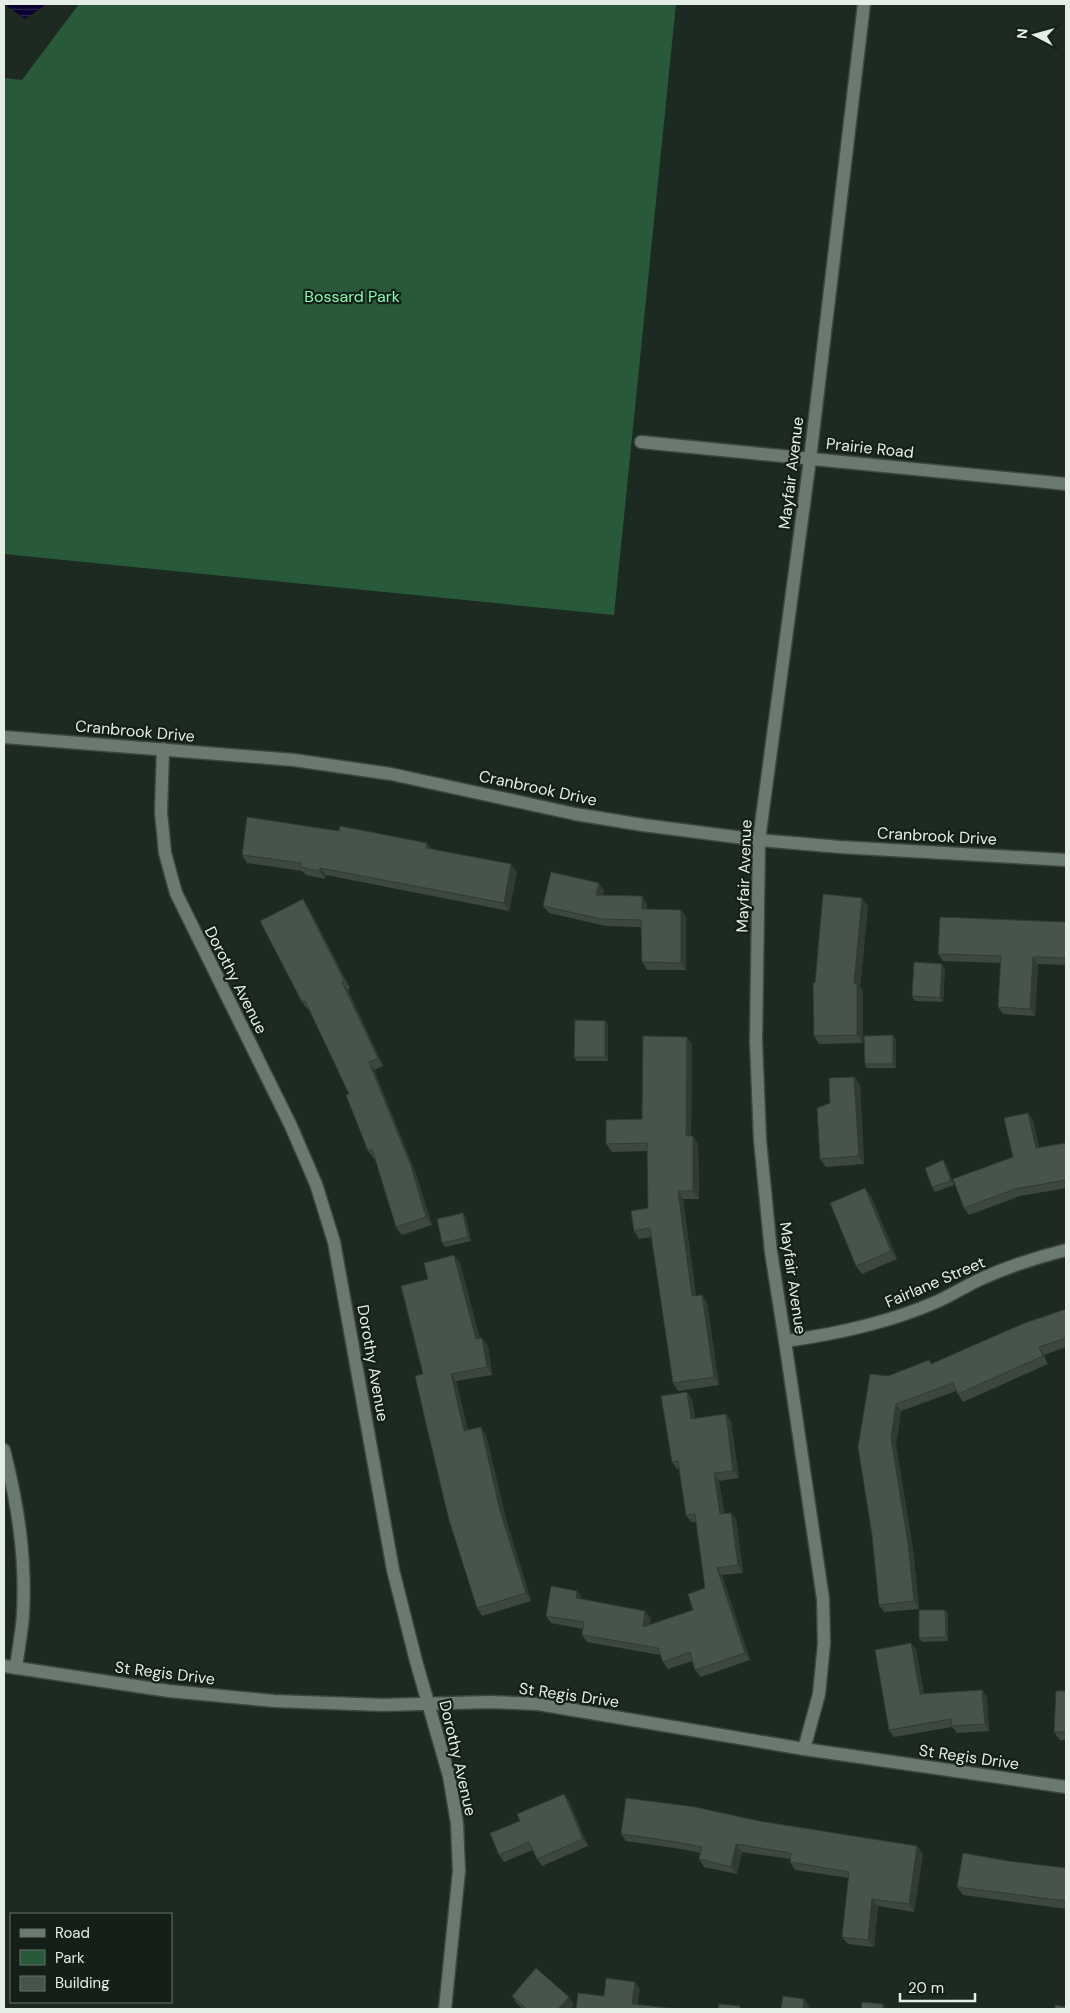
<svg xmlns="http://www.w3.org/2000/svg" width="1070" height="2013" viewBox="0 0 1070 2013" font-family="'DM Sans',sans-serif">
<defs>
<pattern id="water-rules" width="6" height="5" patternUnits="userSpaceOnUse" patternTransform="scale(1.25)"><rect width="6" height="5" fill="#0b0131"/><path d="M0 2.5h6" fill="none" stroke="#2e264f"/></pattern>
</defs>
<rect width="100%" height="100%" fill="#1d2a21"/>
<polygon fill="#285a39" points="79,4 676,4 614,615 4,554 4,78 22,80"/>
<polygon fill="url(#water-rules)" points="4,4 47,4 25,19"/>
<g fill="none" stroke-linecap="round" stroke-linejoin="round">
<defs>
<g id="minor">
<polyline points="641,442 1066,484"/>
<polyline points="4,737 294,760 391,774 575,814 643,825 759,840 840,847 1066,860"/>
<polyline points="163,749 161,812 165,853 176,893 291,1126 316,1184 334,1242 393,1570 416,1661 449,1776 457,1823 459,1871 445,2009"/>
<path d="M785,1341C837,1334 888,1323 936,1302C952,1295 967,1285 983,1278C1010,1266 1038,1257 1066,1250"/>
<path d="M4,1450C18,1505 26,1557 23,1614C22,1632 18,1650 16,1668"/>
<polyline points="4,1666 169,1691 274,1701 383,1705 489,1702 538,1704 804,1749 1066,1787"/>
<polyline points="804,1749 819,1694 824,1644 823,1599 785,1341 771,1252 760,1140 756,1041 759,840 810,459 864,4"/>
</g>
</defs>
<use href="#minor" stroke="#3c473f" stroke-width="15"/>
<use href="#minor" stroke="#6b7a6f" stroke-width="12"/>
</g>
<g fill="#3c483f">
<polygon points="339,831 427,843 430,848 517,872 509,911 326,875 325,879 306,875 302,871 247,863 242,855"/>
<polygon points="604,890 603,895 647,904 647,909 681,910 686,917 686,970 647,970 642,962 641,927 606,926 549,913 543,906"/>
<polygon points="868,906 860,987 863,991 863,1043 819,1044 814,1036 815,983"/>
<polygon points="308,907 350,988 348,990 383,1066 374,1070 416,1174 432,1225 402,1235 396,1227 375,1158 374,1159 368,1151 349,1094 309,1009 308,1010 302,1002"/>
<polygon points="1066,922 1066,965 1038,964 1035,1016 1003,1014 998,1007 1001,963 943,961 938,954"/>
<polygon points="945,968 943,1002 915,1001 912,996"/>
<polygon points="605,1021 608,1025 608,1061 577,1061 574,1057"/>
<polygon points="896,1039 896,1068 867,1068 865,1064"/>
<polygon points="692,1044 691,1136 698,1143 699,1199 683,1199 696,1296 702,1295 707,1303 719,1385 678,1391 673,1383 652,1237 639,1239 634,1231 648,1208 647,1151 612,1152 606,1144 642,1119"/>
<polygon points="854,1077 860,1085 864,1164 826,1167 820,1159 830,1103"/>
<polygon points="1028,1113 1033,1120 1039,1148 1066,1143 1066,1188 1020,1196 969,1215 964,1208 1013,1157"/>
<polygon points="946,1164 954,1185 935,1192 932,1187"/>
<polygon points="871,1196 897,1259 862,1274 856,1266"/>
<polygon points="466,1218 471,1241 445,1247 442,1243"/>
<polygon points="460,1263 480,1339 488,1346 492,1375 456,1381 468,1430 486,1435 506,1519 531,1601 482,1616 477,1608 423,1374 428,1279"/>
<polygon points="1066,1309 1066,1347 1044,1355 1048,1364 963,1402 956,1391 901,1411 896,1445 913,1550 919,1609 884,1612 879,1605 888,1376 929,1360 932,1364"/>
<polygon points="687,1392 692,1400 695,1418 726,1414 731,1422 739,1478 719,1481 724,1514 736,1520 743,1573 722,1575 750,1660 701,1677 695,1670 692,1661 668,1669 663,1662 660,1655 587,1642 582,1635 583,1629 551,1623 546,1616 577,1591 582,1598 582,1599 651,1618 649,1625 693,1610 705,1588 696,1522 691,1522 686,1515 679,1469 677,1469 672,1462"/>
<polygon points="945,1610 948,1614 948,1641 922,1642 919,1638"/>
<polygon points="911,1643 916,1650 924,1694 982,1690 987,1697 989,1731 957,1733 952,1727 894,1737 889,1730"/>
<polygon points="1066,1691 1066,1740 1060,1740 1054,1732"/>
<polygon points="564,1794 569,1801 588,1846 542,1866 537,1859 533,1850 504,1862 499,1855 520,1821"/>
<polygon points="759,1821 917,1846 923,1854 914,1912 878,1906 874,1947 848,1944 842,1937 849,1878 795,1870 790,1862 790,1859 742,1852 737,1874 704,1867 699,1859 700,1853 681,1849 626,1841 621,1834"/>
<polygon points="1008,1861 1066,1868 1066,1909 963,1895 957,1887"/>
<polygon points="512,1996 569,1997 574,2005 570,2009 523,2009 517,2004"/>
</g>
<g fill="#313b33">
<polygon points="427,843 432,851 426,848"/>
<polygon points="511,864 517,872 509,911 504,903"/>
<polygon points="320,868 326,875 325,879 320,871"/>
<polygon points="599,883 604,890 601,902 596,895"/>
<polygon points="642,896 647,904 647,916 642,909"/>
<polygon points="862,898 868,906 860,987 863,991 863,1043 857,1035 854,983"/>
<polygon points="303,899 308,907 350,988 344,980"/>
<polygon points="681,910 686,917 686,970 681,963"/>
<polygon points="1033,957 1038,964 1035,1016 1030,1009"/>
<polygon points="942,964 945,968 943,1002 940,998"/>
<polygon points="342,982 348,990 383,1066 378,1058"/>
<polygon points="605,1021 608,1025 608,1061 605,1057"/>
<polygon points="893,1035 896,1039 896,1068 893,1064"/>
<polygon points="687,1037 692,1044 691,1143 686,1136"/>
<polygon points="369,1062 374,1070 416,1174 432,1225 426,1217"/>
<polygon points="854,1077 860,1085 864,1164 859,1156"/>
<polygon points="1028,1113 1033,1120 1041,1156 1036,1148"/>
<polygon points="693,1136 698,1143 699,1199 693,1191"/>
<polygon points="943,1160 946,1164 954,1185 951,1181"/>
<polygon points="865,1188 871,1196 897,1259 891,1251"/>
<polygon points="678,1191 683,1199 697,1304 692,1296"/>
<polygon points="463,1213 466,1218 471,1241 468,1237"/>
<polygon points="454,1255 460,1263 482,1347 476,1339"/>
<polygon points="702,1295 707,1303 719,1385 714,1377"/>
<polygon points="482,1338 488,1346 492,1375 487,1367"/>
<polygon points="1039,1347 1044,1355 1048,1364 1043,1356"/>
<polygon points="451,1374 456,1381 470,1439 464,1431"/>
<polygon points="687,1392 692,1400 696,1426 691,1419"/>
<polygon points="896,1404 901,1411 896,1445 913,1550 919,1609 914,1601 891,1438"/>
<polygon points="726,1414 731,1422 739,1478 733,1471"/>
<polygon points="481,1427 486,1435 506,1519 531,1601 526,1593 500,1511"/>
<polygon points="714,1473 719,1481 726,1521 720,1514"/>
<polygon points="731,1513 736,1520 743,1573 738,1565"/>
<polygon points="717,1568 722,1575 750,1660 745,1653"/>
<polygon points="577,1591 582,1598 581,1606 576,1598"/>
<polygon points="945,1610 948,1614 948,1641 946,1637"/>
<polygon points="645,1611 651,1618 648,1634 643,1627"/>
<polygon points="911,1643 916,1650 925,1701 920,1694"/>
<polygon points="982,1690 987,1697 989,1731 985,1724"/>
<polygon points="564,1794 569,1801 588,1846 583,1839"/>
<polygon points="736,1844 742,1852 737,1874 731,1867"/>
<polygon points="917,1846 923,1854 914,1912 909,1904"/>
<polygon points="872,1899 878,1906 874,1947 868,1940"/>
<polygon points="635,1982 640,1989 637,2009 632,2004"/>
<polygon points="569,1997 574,2005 570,2009 558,2009"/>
<polygon points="804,1999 809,2006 809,2009 803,2009"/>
<polygon points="883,2004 886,2009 882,2009"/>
</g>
<g fill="#465449" stroke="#313b33">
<polygon points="247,817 339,831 340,826 427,843 426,848 511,864 504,903 320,868 320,871 300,867 301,863 242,855"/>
<polygon points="551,872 599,883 596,895 642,896 642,909 681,910 681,963 642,962 641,920 601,919 543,906"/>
<polygon points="823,894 862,898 854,983 857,983 857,1035 814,1036 813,983 815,983"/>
<polygon points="303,899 344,980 342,982 378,1058 369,1062 411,1166 426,1217 396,1227 372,1149 368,1151 346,1095 349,1094 305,1001 302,1002 260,921"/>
<polygon points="940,917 1066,922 1066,958 1033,957 1030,1009 998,1007 1001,956 938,954"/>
<polygon points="914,962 942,964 940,998 912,996"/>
<polygon points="575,1020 605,1021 605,1057 574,1057"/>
<polygon points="893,1035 893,1064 865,1064 864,1036"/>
<polygon points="643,1036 687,1037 686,1136 693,1136 693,1191 678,1191 692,1296 702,1295 714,1377 673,1383 650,1228 634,1231 631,1211 648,1208 647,1143 606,1144 606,1120 642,1119"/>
<polygon points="854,1077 859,1156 820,1159 817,1108 830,1103 829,1078"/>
<polygon points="1028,1113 1036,1148 1066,1143 1066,1180 1015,1189 964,1208 953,1179 1013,1157 1004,1118"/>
<polygon points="943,1160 951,1181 932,1187 925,1168"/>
<polygon points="865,1188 891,1251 856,1266 830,1203"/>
<polygon points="463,1213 468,1237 442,1243 437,1219"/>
<polygon points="454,1255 476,1339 482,1338 487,1367 451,1374 464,1431 481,1427 500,1511 526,1593 477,1608 449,1520 427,1428 415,1376 423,1374 401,1286 428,1279 424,1263"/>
<polygon points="1066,1309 1066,1338 1039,1347 1043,1356 958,1394 953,1383 896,1404 891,1438 908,1543 914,1601 879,1605 872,1535 858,1447 870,1374 888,1376 929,1360 931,1364 1022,1324"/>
<polygon points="687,1392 691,1419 726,1414 733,1471 714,1473 720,1514 731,1513 738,1565 717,1568 745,1653 695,1670 690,1652 663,1662 658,1648 582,1635 584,1622 546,1616 551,1586 577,1591 576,1598 645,1611 643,1627 693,1610 688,1594 705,1588 695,1514 686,1515 678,1461 672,1462 661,1396"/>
<polygon points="919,1610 945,1610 946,1637 919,1638"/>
<polygon points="911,1643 920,1694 982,1690 985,1724 952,1726 951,1719 889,1730 875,1650"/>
<polygon points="1056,1691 1066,1691 1066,1732 1054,1732"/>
<polygon points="564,1794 583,1839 537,1859 529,1842 499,1855 490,1833 520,1821 517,1814"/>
<polygon points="626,1798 695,1807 759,1821 917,1846 909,1904 872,1899 868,1940 842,1937 849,1872 790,1862 791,1853 736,1844 731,1867 699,1859 702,1847 676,1842 621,1834"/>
<polygon points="963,1853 1008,1861 1066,1868 1066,1901 957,1887"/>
<polygon points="536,1968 569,1997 558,2009 527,2009 512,1996"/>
<polygon points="606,1978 635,1982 632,2004 679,2009 576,2009 578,1993 604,1996"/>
<polygon points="783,1996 804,1999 803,2009 781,2009"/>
<polygon points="862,2002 883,2004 882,2009 861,2009"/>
<polygon points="719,2004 740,2006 740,2009 718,2009"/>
<polygon points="1055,2005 1066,2007 1066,2009 1055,2009"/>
</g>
<g text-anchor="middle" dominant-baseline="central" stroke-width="4.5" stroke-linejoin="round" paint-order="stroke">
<g font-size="16" fill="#8cf8af" stroke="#142017">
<text x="352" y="296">Bossard Park</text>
</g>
<g font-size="16" fill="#e4ede6" stroke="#142017">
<text transform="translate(870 448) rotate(6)">Prairie Road</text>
<text transform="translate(791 473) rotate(-83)">Mayfair Avenue</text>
<text transform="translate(135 731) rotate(5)">Cranbrook Drive</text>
<text transform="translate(538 788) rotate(12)">Cranbrook Drive</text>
<text transform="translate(937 836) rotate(3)">Cranbrook Drive</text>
<text transform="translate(744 876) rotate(-88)">Mayfair Avenue</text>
<text transform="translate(236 980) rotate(63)">Dorothy Avenue</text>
<text transform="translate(793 1278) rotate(82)">Mayfair Avenue</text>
<text transform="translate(935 1282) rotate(-23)">Fairlane Street</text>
<text transform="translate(373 1363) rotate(80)">Dorothy Avenue</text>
<text transform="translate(165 1673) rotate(7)">St Regis Drive</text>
<text transform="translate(569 1695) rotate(8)">St Regis Drive</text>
<text transform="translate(969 1757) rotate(8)">St Regis Drive</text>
<text transform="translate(458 1758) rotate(77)">Dorothy Avenue</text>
</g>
</g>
<rect width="1070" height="2013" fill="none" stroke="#e4ede6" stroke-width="10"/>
<rect x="10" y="1913" width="162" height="90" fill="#142017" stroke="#67726a"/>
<rect x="20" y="1929" width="25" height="8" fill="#6b7a6f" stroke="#67726a"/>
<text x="55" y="1938" font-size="15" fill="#e4ede6">Road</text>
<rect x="20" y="1950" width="25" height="15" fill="#285a39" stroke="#67726a"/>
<text x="55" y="1963" font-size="15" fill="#e4ede6">Park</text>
<rect x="20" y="1976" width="25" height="15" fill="#465449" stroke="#67726a"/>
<text x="55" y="1988" font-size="15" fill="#e4ede6">Building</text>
<g transform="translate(1035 35) rotate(276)" stroke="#142017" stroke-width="4" paint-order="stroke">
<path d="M0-4L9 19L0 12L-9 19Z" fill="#e4ede6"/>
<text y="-8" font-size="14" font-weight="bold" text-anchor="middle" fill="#e4ede6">N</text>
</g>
<path d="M900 1993v8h75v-8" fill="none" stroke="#e4ede6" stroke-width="2.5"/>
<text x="908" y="1993" font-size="15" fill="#e4ede6" stroke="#142017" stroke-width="4" paint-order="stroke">20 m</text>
</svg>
